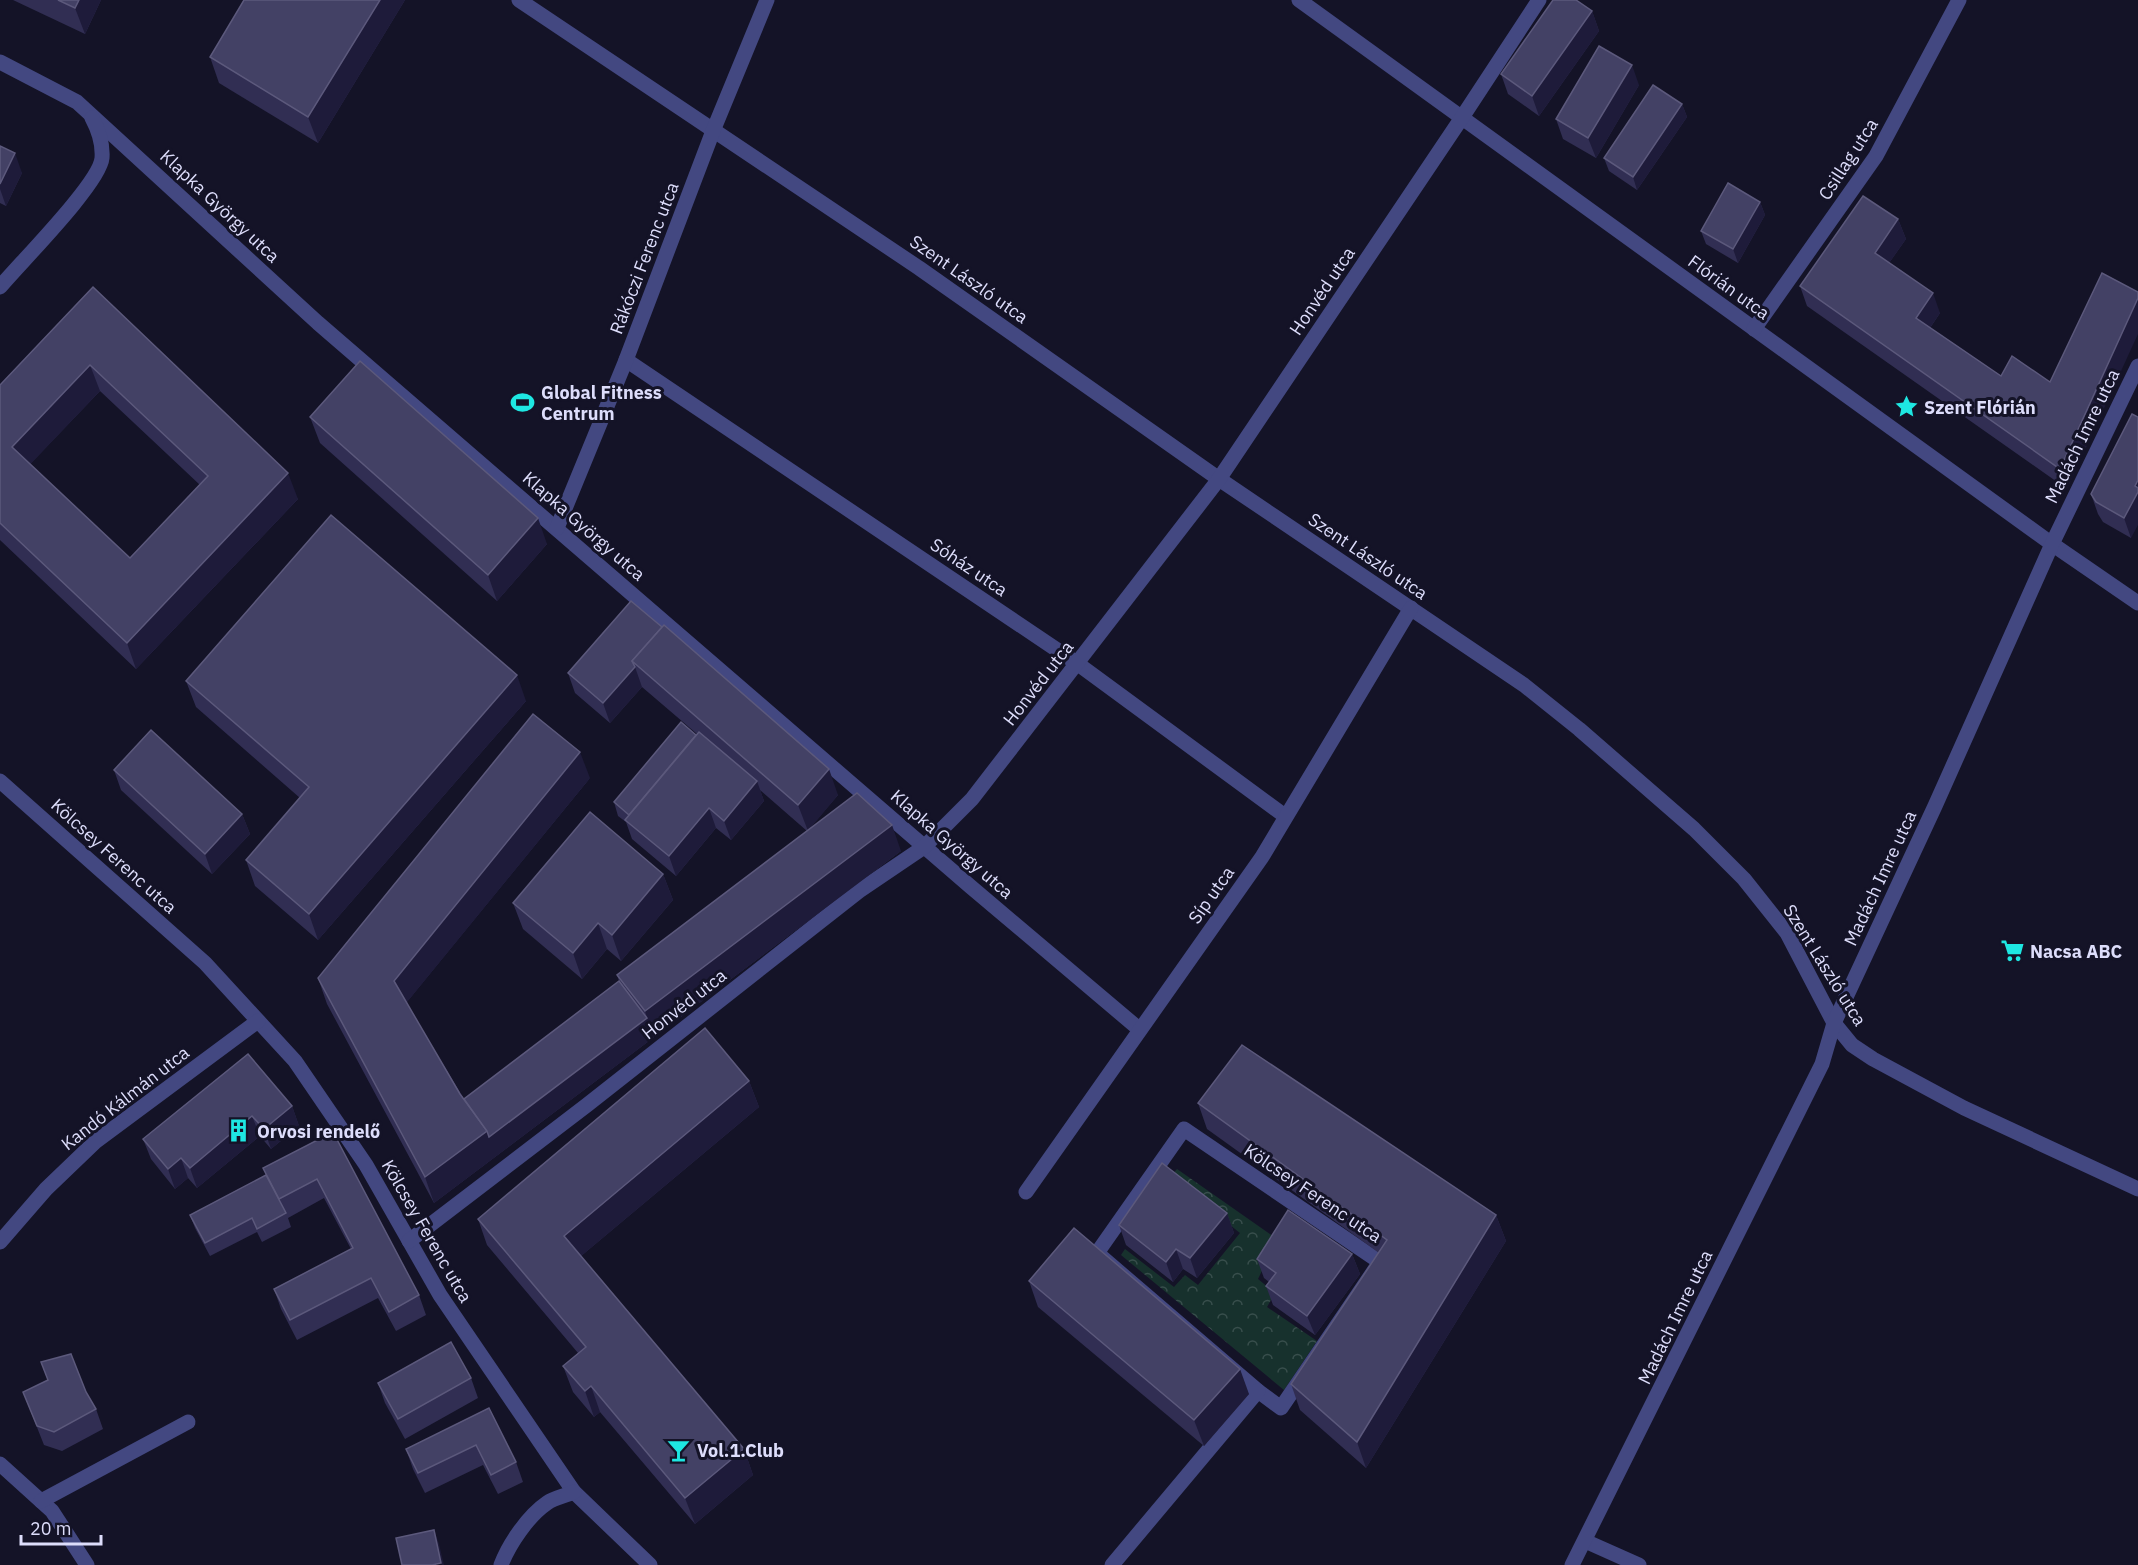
<svg xmlns="http://www.w3.org/2000/svg" width="2138" height="1565" viewBox="0 0 2138 1565" font-family="'IBM Plex Sans',sans-serif">
<defs>
<pattern id="park-crowns" width="20" height="18" patternUnits="userSpaceOnUse" patternTransform="scale(1.5)"><rect width="20" height="18" fill="#17312d"/><path d="M2 6a3 3 0 1 1 6 0M12 15a3 3 0 1 1 6 0" fill="none" stroke="#384e4c"/></pattern>
</defs>
<rect width="100%" height="100%" fill="#141327"/>
<polygon fill="url(#park-crowns)" points="1177,1169 1277,1239 1258,1279 1275,1293 1267,1307 1317,1341 1284,1390 1121,1255 1125,1249 1174,1287 1185,1275 1198,1285 1240,1233 1170,1177"/>
<g fill="none" stroke-linecap="round" stroke-linejoin="round">
<g stroke="#434881" stroke-width="15">
<polyline points="519,0 919,268 1219,479 1524,685 1579,729 1694,829 1744,879 1787,933 1834,1023 1852,1045 1873,1059 1964,1108 2138,1189"/>
<polyline points="1299,0 2052,544 2138,603"/>
<polyline points="0,62 77,102 318,323 971,887 1139,1029"/>
<path d="M0,287C20,263 100,183 102,158C103,144 99,131 92,118"/>
<polyline points="1754,329 1876,156 1959,0"/>
<polyline points="626,360 1078,664 1285,816"/>
<polyline points="557,528 626,360 713,131 767,0"/>
<polyline points="0,781 205,963 295,1061 366,1165 440,1295 574,1492 650,1565"/>
<polygon points="1184,1129 1380,1262 1281,1408 1258,1391 1097,1253"/>
<polyline points="1026,1192 1262,857 1411,608"/>
<polyline points="409,1241 587,1105 859,891 924,847 972,799 1219,479 1461,119 1539,0"/>
<polyline points="0,1242 46,1189 95,1142 258,1021"/>
<polyline points="0,1464 52,1511 87,1565"/>
<polyline points="41,1501 188,1422"/>
<polyline points="1585,1541 1639,1565"/>
<path d="M501,1565C509,1544 528,1516 547,1503C554,1498 565,1496 574,1492"/>
<polyline points="1112,1565 1258,1391"/>
<polyline points="1572,1565 1822,1064 1834,1023 1935,806 2052,544 2138,366"/>
</g>
</g>
<g fill="#312e53" fill-rule="evenodd">
<polygon points="13,0 101,0 85,34"/>
<polygon points="244,0 405,0 318,143 219,83 210,57"/>
<polygon points="1592,11 1599,31 1539,116 1508,94 1501,74"/>
<polygon points="1639,85 1596,158 1563,139 1556,119"/>
<polygon points="1682,104 1687,117 1637,190 1609,171 1604,158"/>
<polygon points="0,146 22,173 6,206 0,203"/>
<polygon points="1760,202 1765,215 1738,263 1706,244 1701,231"/>
<polygon points="1898,219 1906,239 1889,263 1940,313 1930,328 2001,376 2050,382 2067,489 1807,306 1800,286"/>
<path d="M93,287L298,499L136,669L0,540V385ZM100,391L200,485L130,558L30,464Z"/>
<polygon points="310,417 547,544 497,601 320,443"/>
<polygon points="2138,417 2131,538 2103,522 2098,514 2091,494"/>
<polygon points="631,601 838,795 808,830 901,851 434,1203 327,1004 318,978 590,778 406,1003 464,1099 619,981 617,975 807,831 760,790 764,801 731,840 716,828 676,876 632,839 626,822 618,816 614,802 697,734 642,687 610,723 575,693 568,673"/>
<polygon points="186,681 526,701 318,940 255,886 246,860 300,798 196,707"/>
<polygon points="114,770 242,814 250,834 212,874 121,790"/>
<polygon points="663,874 673,900 621,961 607,949 582,979 523,929 513,903"/>
<polygon points="749,1081 759,1107 581,1256 744,1449 753,1475 695,1524 600,1412 594,1417 573,1392 563,1366 578,1353 487,1245 478,1219"/>
<polygon points="1198,1103 1496,1215 1506,1241 1366,1468 1300,1410 1291,1384 1379,1253 1207,1129"/>
<polygon points="292,1106 299,1126 271,1149 260,1136 197,1188 188,1178 175,1189 151,1159 143,1139"/>
<polygon points="333,1132 419,1295 426,1315 396,1331 378,1298 297,1340 281,1309 274,1289 351,1249 324,1198 288,1218 291,1227 262,1242 257,1232 210,1256 195,1228 190,1215 266,1175 263,1168"/>
<polygon points="1227,1213 1234,1233 1197,1278 1183,1269 1173,1282 1126,1245 1119,1225"/>
<polygon points="1352,1254 1360,1274 1315,1335 1273,1305 1266,1286 1269,1282 1264,1278 1257,1259"/>
<polygon points="1029,1281 1249,1394 1204,1446 1038,1307"/>
<polygon points="41,1362 86,1392 96,1409 103,1429 62,1451 44,1445 23,1392 48,1380"/>
<polygon points="471,1378 478,1398 405,1439 385,1403 378,1383"/>
<polygon points="489,1408 516,1462 523,1482 498,1494 483,1465 425,1493 413,1469 406,1449"/>
</g>
<g fill="#1e1b3a">
<polygon points="79,0 101,0 85,34 75,8"/>
<polygon points="380,0 405,0 318,143 308,117"/>
<polygon points="1592,11 1599,31 1539,116 1532,96"/>
<polygon points="1632,65 1639,85 1596,158 1588,138"/>
<polygon points="1682,104 1687,117 1637,190 1633,177"/>
<polygon points="15,153 22,173 6,206 0,189 0,184"/>
<polygon points="1760,202 1765,215 1738,263 1733,249"/>
<polygon points="1898,219 1906,239 1882,273 1875,253"/>
<polygon points="1933,293 1940,313 1923,338 1916,318"/>
<polygon points="2138,298 2138,334 2067,489 2060,469"/>
<polygon points="90,365 100,391 22,473 12,447"/>
<polygon points="288,473 298,499 136,669 127,643"/>
<polygon points="2138,480 2138,525 2131,538 2124,518 2135,486"/>
<polygon points="538,518 547,544 497,601 488,575"/>
<polygon points="635,667 642,687 610,723 603,703"/>
<polygon points="517,675 526,701 318,940 309,914"/>
<polygon points="580,752 590,778 403,1007 394,981"/>
<polygon points="829,769 838,795 808,831 798,805"/>
<polygon points="757,781 764,801 731,840 724,821"/>
<polygon points="709,808 716,828 676,876 669,856"/>
<polygon points="242,814 250,834 212,874 205,854"/>
<polygon points="892,825 901,851 434,1203 425,1177 487,1131 647,1018 645,1011"/>
<polygon points="663,874 673,900 621,961 612,935"/>
<polygon points="598,923 607,949 582,979 573,953"/>
<polygon points="749,1081 759,1107 574,1262 564,1236"/>
<polygon points="292,1106 299,1126 271,1149 264,1129"/>
<polygon points="252,1116 260,1136 197,1188 190,1168"/>
<polygon points="181,1158 188,1178 175,1189 168,1169"/>
<polygon points="1227,1213 1234,1233 1197,1278 1190,1258"/>
<polygon points="1496,1215 1506,1241 1366,1468 1357,1442"/>
<polygon points="1176,1249 1183,1269 1173,1282 1166,1262"/>
<polygon points="1352,1254 1360,1274 1315,1335 1307,1316"/>
<polygon points="1240,1369 1249,1394 1204,1446 1194,1420"/>
<polygon points="591,1386 600,1412 594,1417 585,1391"/>
<polygon points="744,1449 753,1475 695,1524 685,1498"/>
<polygon points="434,1530 439,1544 444,1565 442,1565 441,1563"/>
</g>
<g fill="#434165" stroke="#5c597c" stroke-width="1.5" fill-rule="evenodd">
<polygon points="58,0 79,0 75,8"/>
<polygon points="244,0 380,0 308,117 210,57"/>
<polygon points="1553,0 1576,0 1592,11 1532,96 1501,74"/>
<polygon points="1599,46 1632,65 1588,138 1556,119"/>
<polygon points="1653,85 1682,104 1633,177 1604,158"/>
<polygon points="0,146 15,153 0,184"/>
<polygon points="1728,183 1760,202 1733,249 1701,231"/>
<polygon points="1863,196 1898,219 1875,253 1933,293 1916,318 2001,376 2012,356 2050,382 2102,273 2138,292 2138,298 2060,469 1800,286"/>
<path d="M93,287L288,473L127,643L0,523V385ZM90,365L208,476L130,558L12,447Z"/>
<polygon points="360,361 538,518 488,575 310,417"/>
<polygon points="2132,414 2138,417 2138,480 2135,486 2138,488 2138,492 2124,518 2096,502 2091,494"/>
<polygon points="331,515 517,675 309,914 246,860 309,787 186,681"/>
<polygon points="631,601 662,627 632,661 635,667 603,703 568,673"/>
<polygon points="664,625 829,769 798,805 632,661"/>
<polygon points="533,714 580,752 394,981 460,1094 487,1131 425,1177 318,978"/>
<polygon points="681,722 696,735 629,815 614,802"/>
<polygon points="151,730 242,814 205,854 114,770"/>
<polygon points="699,732 757,781 724,821 709,808 669,856 625,820"/>
<polygon points="857,793 892,825 645,1011 617,975"/>
<polygon points="590,812 663,874 612,935 598,923 573,953 513,903"/>
<polygon points="619,981 647,1018 489,1137 487,1131 464,1099"/>
<polygon points="705,1028 749,1081 564,1236 744,1449 685,1498 591,1386 585,1391 563,1366 586,1347 478,1219"/>
<polygon points="1242,1045 1496,1215 1357,1442 1291,1384 1387,1240 1198,1103"/>
<polygon points="248,1054 292,1106 264,1129 252,1116 190,1168 181,1158 168,1169 143,1139"/>
<polygon points="333,1132 419,1295 389,1312 371,1278 290,1320 274,1289 353,1248 317,1179 279,1199 263,1168"/>
<polygon points="1162,1163 1227,1213 1190,1258 1176,1249 1166,1262 1119,1225"/>
<polygon points="266,1175 286,1213 257,1229 252,1218 205,1243 190,1215"/>
<polygon points="1288,1210 1352,1254 1307,1316 1266,1286 1276,1273 1257,1259"/>
<polygon points="1074,1228 1240,1369 1194,1420 1029,1281"/>
<polygon points="451,1342 471,1378 398,1419 378,1383"/>
<polygon points="71,1354 86,1392 96,1409 54,1432 37,1426 23,1392 48,1380 41,1362"/>
<polygon points="489,1408 516,1462 491,1475 476,1445 418,1473 406,1449"/>
<polygon points="434,1530 441,1563 432,1565 402,1565 396,1538"/>
</g>
<defs>
<symbol id="stadium-bare" viewBox="-9 -9 18 18"><path d="M0-5a6.5 5 0 1 0 0 10a6.5 5 0 1 0 0-10ZM-3.5-1.8h7v3.6h-7Z" fill="#1ee7e2" stroke="#141327" stroke-width="2.5" paint-order="stroke"/></symbol>
<symbol id="sight-bare" viewBox="-9 -9 18 18"><path d="M0-6L1.8-2.2L6-1.7L2.9 1.2L3.7 5.4L0 3.3L-3.7 5.4L-2.9 1.2L-6-1.7L-1.8-2.2Z" fill="#1ee7e2" stroke="#141327" stroke-width="2.5" paint-order="stroke"/></symbol>
<symbol id="supermarket-bare" viewBox="-9 -9 18 18"><path d="M-6-5.5h2.5l.6 2H6L4.5 2H-2.5L-4.4-4H-6ZM-1.5 3.2a1.3 1.3 0 1 0 .1 0ZM3 3.2a1.3 1.3 0 1 0 .1 0Z" fill="#1ee7e2" stroke="#141327" stroke-width="2.5" paint-order="stroke"/></symbol>
<symbol id="building-bare" viewBox="-9 -9 18 18"><path d="M-4-6H4V6H1V3H-1V6H-4ZM-2.5-4.3h1.7v1.8h-1.7ZM.8-4.3h1.7v1.8H.8ZM-2.5-1h1.7V.8h-1.7ZM.8-1h1.7V.8H.8Z" fill="#1ee7e2" stroke="#141327" stroke-width="2.5" paint-order="stroke"/></symbol>
<symbol id="bar-bare" viewBox="-9 -9 18 18"><path d="M-6-5H6L.8 .8V4.5H3.5V6h-7V4.5H-.8V.8Z" fill="#1ee7e2" stroke="#141327" stroke-width="2.5" paint-order="stroke"/></symbol>
</defs>
<g fill-rule="evenodd">
<use href="#stadium-bare" x="506" y="386" width="33" height="33"/>
<use href="#sight-bare" x="1890" y="390" width="33" height="33"/>
<use href="#supermarket-bare" x="1996" y="934" width="33" height="33"/>
<use href="#building-bare" x="222" y="1114" width="33" height="33"/>
<use href="#bar-bare" x="662" y="1434" width="33" height="33"/>
</g>
<g text-anchor="middle" dominant-baseline="central" stroke-width="6" stroke-linejoin="round" paint-order="stroke">
<g font-size="18" fill="#ddddfb" stroke="#141327">
<text transform="translate(1848 159) rotate(-57)">Csillag utca</text>
<text transform="translate(220 206) rotate(43)">Klapka György utca</text>
<text transform="translate(644 258) rotate(-69)">Rákóczi Ferenc utca</text>
<text transform="translate(969 279) rotate(35)">Szent László utca</text>
<text transform="translate(1729 287) rotate(36)">Flórián utca</text>
<text transform="translate(1322 291) rotate(-56)">Honvéd utca</text>
<text transform="translate(2082 436) rotate(-64)">Madách Imre utca</text>
<text transform="translate(584 526) rotate(41)">Klapka György utca</text>
<text transform="translate(1368 556) rotate(34)">Szent László utca</text>
<text transform="translate(969 567) rotate(34)">Sóház utca</text>
<text transform="translate(1038 683) rotate(-52)">Honvéd utca</text>
<text transform="translate(952 844) rotate(41)">Klapka György utca</text>
<text transform="translate(114 856) rotate(42)">Kölcsey Ferenc utca</text>
<text transform="translate(1880 878) rotate(-65)">Madách Imre utca</text>
<text transform="translate(1211 895) rotate(-55)">Síp utca</text>
<text transform="translate(1825 965) rotate(58)">Szent László utca</text>
<text transform="translate(684 1004) rotate(-38)">Honvéd utca</text>
<text transform="translate(125 1098) rotate(-38)">Kandó Kálmán utca</text>
<text transform="translate(1313 1193) rotate(34)">Kölcsey Ferenc utca</text>
<text transform="translate(427 1231) rotate(60)">Kölcsey Ferenc utca</text>
<text transform="translate(1675 1317) rotate(-64)">Madách Imre utca</text>
</g>
<g font-size="18" font-weight="bold" fill="#ddddfb" stroke="#141327" text-anchor="start">
<text x="541" y="392">Global Fitness<tspan x="541" dy="21">Centrum</tspan></text>
<text x="1924" y="407">Szent Flórián</text>
<text x="2030" y="951">Nacsa ABC</text>
<text x="257" y="1131">Orvosi rendelő</text>
<text x="697" y="1450">Vol.1.Club</text>
</g>
</g>
<path d="M21 1535v9h80v-9" fill="none" stroke="#ddddfb" stroke-width="3"/>
<text x="30" y="1535" font-size="18" fill="#ddddfb" stroke="#141327" stroke-width="4.5" paint-order="stroke">20 m</text>
</svg>
